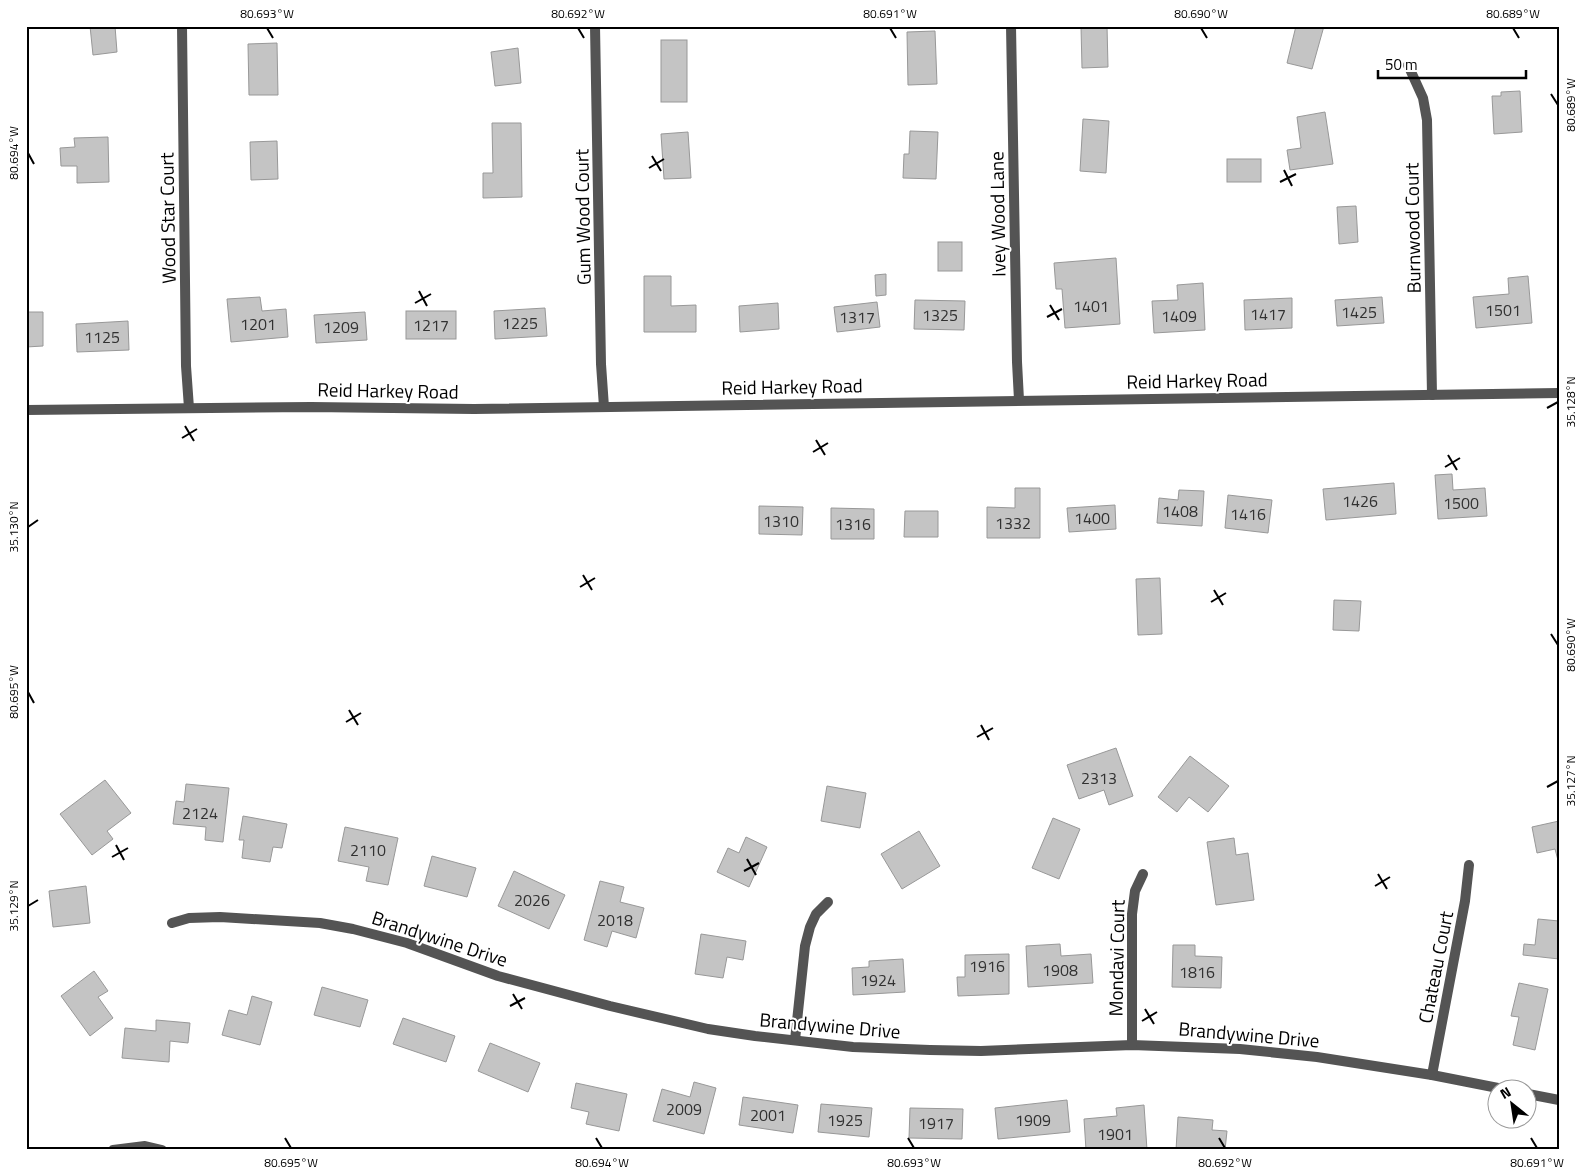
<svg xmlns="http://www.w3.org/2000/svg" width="1585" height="1176" viewBox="0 0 1585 1176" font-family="'Titillium Web',sans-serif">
<rect width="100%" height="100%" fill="#fff"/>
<g fill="#c4c4c4" stroke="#989898">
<polygon points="90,26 115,26 117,52 93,55"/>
<polygon points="1107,26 1108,67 1082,68 1081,27"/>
<polygon points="1296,26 1324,26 1312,69 1287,63"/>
<polygon points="935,31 937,84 908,85 907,32"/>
<rect x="661" y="40" width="26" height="62"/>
<polygon points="277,43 278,95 249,95 248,44"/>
<polygon points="518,48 521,83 495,86 491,52"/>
<polygon points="1520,91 1522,132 1494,134 1492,96 1501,96 1501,92"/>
<polygon points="1325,112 1333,164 1290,170 1287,150 1301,148 1297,117"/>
<polygon points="1083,119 1109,121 1106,173 1080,171"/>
<polygon points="492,123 521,123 522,197 483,198 483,173 493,173"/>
<polygon points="910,131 938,132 936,179 903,178 904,154 909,154"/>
<polygon points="688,132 691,178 664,179 661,134"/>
<polygon points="108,137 109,182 77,183 77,166 61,166 60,148 75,147 74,138"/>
<polygon points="277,141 278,179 251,180 250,142"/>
<rect x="1227" y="159" width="34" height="23"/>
<polygon points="1356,206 1358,242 1339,244 1337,207"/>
<rect x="938" y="242" width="24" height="29"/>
<polygon points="1116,258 1120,324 1065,328 1062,289 1056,289 1054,263"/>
<polygon points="886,274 886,295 876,296 875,275"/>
<polygon points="644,276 671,276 671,306 696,305 696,332 644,332"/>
<polygon points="1528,276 1532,323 1476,328 1473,297 1509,294 1508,278"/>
<polygon points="1203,283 1205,330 1154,333 1152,301 1178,300 1177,285"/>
<polygon points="260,297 262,311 286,309 288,337 231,342 227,299"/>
<polygon points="1382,297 1384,323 1337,326 1335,300"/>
<polygon points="1292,298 1292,328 1245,330 1244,300"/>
<polygon points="915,300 965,301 964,330 914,329"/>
<polygon points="877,302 880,327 837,332 834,307"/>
<polygon points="778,303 779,329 740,332 739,306"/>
<polygon points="545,308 547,336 495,339 494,311"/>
<rect x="406" y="311" width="50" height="28"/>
<polygon points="28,312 43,312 43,346 26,347 26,318 28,318"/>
<polygon points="365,312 367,340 316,343 314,315"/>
<polygon points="128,321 129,350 77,352 76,324"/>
<polygon points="1452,474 1453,490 1485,488 1487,516 1438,519 1435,475"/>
<polygon points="1394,483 1396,514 1326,520 1323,489"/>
<polygon points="1015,488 1040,488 1040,538 987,538 987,507 1015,508"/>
<polygon points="1179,490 1204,491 1202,526 1157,523 1159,498 1178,500"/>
<polygon points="1228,495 1272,500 1268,533 1225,528"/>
<polygon points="1115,505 1116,529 1069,532 1067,508"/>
<polygon points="759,506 803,507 802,535 759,534"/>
<polygon points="831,508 874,509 874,539 831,539"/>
<polygon points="905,511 938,511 938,537 904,537"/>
<polygon points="1160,578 1162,634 1138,635 1136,579"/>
<polygon points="1334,600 1361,601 1359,631 1333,630"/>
<polygon points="1116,748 1133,796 1109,805 1104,790 1079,799 1067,765"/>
<polygon points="1190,756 1229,786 1208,812 1189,797 1177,812 1158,797"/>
<polygon points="105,780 131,813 107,831 113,839 92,855 60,814"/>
<polygon points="186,784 229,788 223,842 205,840 206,827 173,824 176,801 184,802"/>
<polygon points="827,786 866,793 860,828 821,821"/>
<polygon points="243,816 287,824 282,848 273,847 270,862 242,858 244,840 239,840"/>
<polygon points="1053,818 1080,829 1059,879 1032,868"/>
<polygon points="1559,821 1559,864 1555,849 1537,853 1532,827"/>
<polygon points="345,827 398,838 388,885 366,881 369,867 338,861"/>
<polygon points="919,831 940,866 902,889 881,854"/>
<polygon points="746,837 767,847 749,887 717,872 728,848 739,853"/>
<polygon points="1234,838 1236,855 1248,853 1254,900 1216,905 1207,842"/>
<polygon points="432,856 476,868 467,897 424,886"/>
<polygon points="514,871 565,895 549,929 498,906"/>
<polygon points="600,881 624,887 620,902 644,908 636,938 612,931 607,947 584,940"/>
<polygon points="86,886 90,923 53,927 49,891"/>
<polygon points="1538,919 1559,921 1559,959 1523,955 1524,944 1535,945"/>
<polygon points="701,934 746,941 743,960 727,957 723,978 695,974"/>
<polygon points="1060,944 1061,956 1091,954 1093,983 1028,987 1026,946"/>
<polygon points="1173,945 1195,945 1195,956 1222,957 1221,988 1172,987"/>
<polygon points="1009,954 1009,994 958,996 957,977 965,977 965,955"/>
<polygon points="903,959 905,992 853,995 852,968 869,967 869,961"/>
<polygon points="94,971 108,991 98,997 113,1018 90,1036 61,996"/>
<polygon points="1519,983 1548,989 1535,1050 1513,1045 1519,1017 1511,1016"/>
<polygon points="322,987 368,1000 360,1027 314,1015"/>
<polygon points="252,996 272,1002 260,1045 222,1035 229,1010 247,1015"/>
<polygon points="403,1018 455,1036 446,1062 393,1044"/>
<polygon points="156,1020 190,1023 188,1043 170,1041 169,1062 122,1058 125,1028 156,1031"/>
<polygon points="490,1043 540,1063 528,1092 478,1071"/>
<polygon points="694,1082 716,1088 704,1134 653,1121 662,1089 690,1097"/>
<polygon points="576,1083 627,1094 619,1131 586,1124 589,1112 571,1108"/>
<polygon points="743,1097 798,1105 793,1133 739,1125"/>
<polygon points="1067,1100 1070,1132 998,1139 995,1108"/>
<polygon points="821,1104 872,1108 869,1137 818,1132"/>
<polygon points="1144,1105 1147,1150 1086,1150 1084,1119 1117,1116 1116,1108"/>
<polygon points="910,1108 963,1109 962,1139 909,1138"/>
<polygon points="1178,1117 1213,1120 1212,1130 1227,1131 1225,1150 1176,1150"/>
</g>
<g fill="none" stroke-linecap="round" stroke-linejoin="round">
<polyline stroke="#545454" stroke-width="10" points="113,1150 145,1146 162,1150"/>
<g stroke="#545454" stroke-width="10">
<polyline points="182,26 186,366 189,408"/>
<polyline points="595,26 601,364 604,407"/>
<polyline points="1011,26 1017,362 1019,400"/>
<polyline points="1408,65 1423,98 1427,120 1432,395"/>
<polyline points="26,410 311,407 474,409 1559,393"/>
<polyline points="172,923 189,918 220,917 320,923 353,929 407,943 498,976 610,1006 708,1029 755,1036 853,1047 930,1050 981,1051 1132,1045 1240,1049 1317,1057 1432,1075 1498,1088"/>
<polyline points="795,1040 805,946 810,927 816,914 828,902"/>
<polyline points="1132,1045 1132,914 1135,891 1143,874"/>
<polyline points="1432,1075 1465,901 1469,865"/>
<polyline points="1528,1094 1559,1100"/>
</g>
</g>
<path fill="none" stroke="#000" stroke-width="2" d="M267,28L273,38M578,28L584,38M890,28L896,38M1201,28L1207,38M1513,28L1519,38M1551,94L1558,105M28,153L34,164M652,156L661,171M649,168L664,159M1284,170L1292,186M1280,182L1296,174M419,291L427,306M415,303L431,294M1050,305L1059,320M1047,317L1062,309M1547,408L1558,402M185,426L194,441M182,438L197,429M816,440L825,455M813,452L828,443M1448,455L1457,470M1445,467L1460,458M28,527L38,520M583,575L592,590M580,587L595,578M1214,590L1223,605M1211,602L1226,593M1551,634L1558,645M28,692L34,703M349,710L358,725M346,722L361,713M981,725L989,740M977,737L993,728M1547,787L1558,781M116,845L124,860M112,857L128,848M747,859L756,875M744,871L759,863M1378,874L1387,889M1375,886L1390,877M28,906L38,900M513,994L522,1009M510,1006L525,998M1145,1009L1154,1024M1142,1021L1157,1012M285,1138L291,1148M596,1138L602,1148M908,1138L914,1148M1219,1138L1225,1148M1531,1138L1537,1148"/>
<g text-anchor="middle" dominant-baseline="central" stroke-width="4" stroke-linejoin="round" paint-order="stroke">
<g font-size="16" fill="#313131">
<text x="1091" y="306">1401</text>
<text x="1503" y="310">1501</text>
<text x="1359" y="312">1425</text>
<text x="1268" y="314">1417</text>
<text x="940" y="315">1325</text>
<text x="1179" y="316">1409</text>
<text x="857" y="317">1317</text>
<text x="520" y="323">1225</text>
<text x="258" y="324">1201</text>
<text x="431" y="325">1217</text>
<text x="341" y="327">1209</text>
<text x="102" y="337">1125</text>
<text x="1360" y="501">1426</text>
<text x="1461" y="503">1500</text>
<text x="1180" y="511">1408</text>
<text x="1248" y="514">1416</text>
<text x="1092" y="518">1400</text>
<text x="781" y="521">1310</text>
<text x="1013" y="523">1332</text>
<text x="853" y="524">1316</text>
<text x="1099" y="778">2313</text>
<text x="200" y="813">2124</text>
<text x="368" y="850">2110</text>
<text x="532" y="900">2026</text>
<text x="615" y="920">2018</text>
<text x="987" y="966">1916</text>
<text x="1060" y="970">1908</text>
<text x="1197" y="972">1816</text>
<text x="878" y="980">1924</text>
<text x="684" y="1109">2009</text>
<text x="768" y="1115">2001</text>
<text x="845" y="1120">1925</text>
<text x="1033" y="1120">1909</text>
<text x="936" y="1123">1917</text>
<text x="1115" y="1134">1901</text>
</g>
<g font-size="19" fill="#000" stroke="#fff">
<text transform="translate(997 214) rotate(-91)">Ivey Wood Lane</text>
<text transform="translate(582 217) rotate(-91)">Gum Wood Court</text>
<text transform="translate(167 218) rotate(-91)">Wood Star Court</text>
<text transform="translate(1412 228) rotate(-91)">Burnwood Court</text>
<text transform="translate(1197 380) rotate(-1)">Reid Harkey Road</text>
<text transform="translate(792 386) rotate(-1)">Reid Harkey Road</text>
<text transform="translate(388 390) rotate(1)">Reid Harkey Road</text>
<text transform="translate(440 938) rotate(18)">Brandywine Drive</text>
<text transform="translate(1116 958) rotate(-89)">Mondavi Court</text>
<text transform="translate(1435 967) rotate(-79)">Chateau Court</text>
<text transform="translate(830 1025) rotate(5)">Brandywine Drive</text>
<text transform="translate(1249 1034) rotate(5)">Brandywine Drive</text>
</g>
</g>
<rect width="1585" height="1176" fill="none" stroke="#ffffff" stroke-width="55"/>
<g transform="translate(1512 1104) rotate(330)"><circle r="24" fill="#ffffff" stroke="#999999"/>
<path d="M0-4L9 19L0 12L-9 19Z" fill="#000000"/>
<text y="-8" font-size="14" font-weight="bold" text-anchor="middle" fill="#000000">N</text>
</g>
<path d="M1378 70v8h148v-8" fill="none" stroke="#000000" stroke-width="2.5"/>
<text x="1385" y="70" font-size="15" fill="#000000" stroke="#ffffff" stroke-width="4" paint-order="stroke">50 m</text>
<rect x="28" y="28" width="1530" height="1120" fill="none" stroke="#000" stroke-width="2"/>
<g font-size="12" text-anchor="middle" fill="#000">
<text x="267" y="18">80.693°W</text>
<text x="578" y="18">80.692°W</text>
<text x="890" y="18">80.691°W</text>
<text x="1201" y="18">80.690°W</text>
<text x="1513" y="18">80.689°W</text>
<text transform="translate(1571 105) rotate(-90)" y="4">80.689°W</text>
<text transform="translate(14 153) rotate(-90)" y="4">80.694°W</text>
<text transform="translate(1571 402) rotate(-90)" y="4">35.128°N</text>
<text transform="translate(14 527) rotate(-90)" y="4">35.130°N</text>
<text transform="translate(1571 645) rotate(-90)" y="4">80.690°W</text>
<text transform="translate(14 692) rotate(-90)" y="4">80.695°W</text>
<text transform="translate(1571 781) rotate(-90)" y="4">35.127°N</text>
<text transform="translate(14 906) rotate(-90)" y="4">35.129°N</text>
<text x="291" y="1167">80.695°W</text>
<text x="602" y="1167">80.694°W</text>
<text x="914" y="1167">80.693°W</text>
<text x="1225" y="1167">80.692°W</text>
<text x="1537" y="1167">80.691°W</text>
</g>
</svg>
